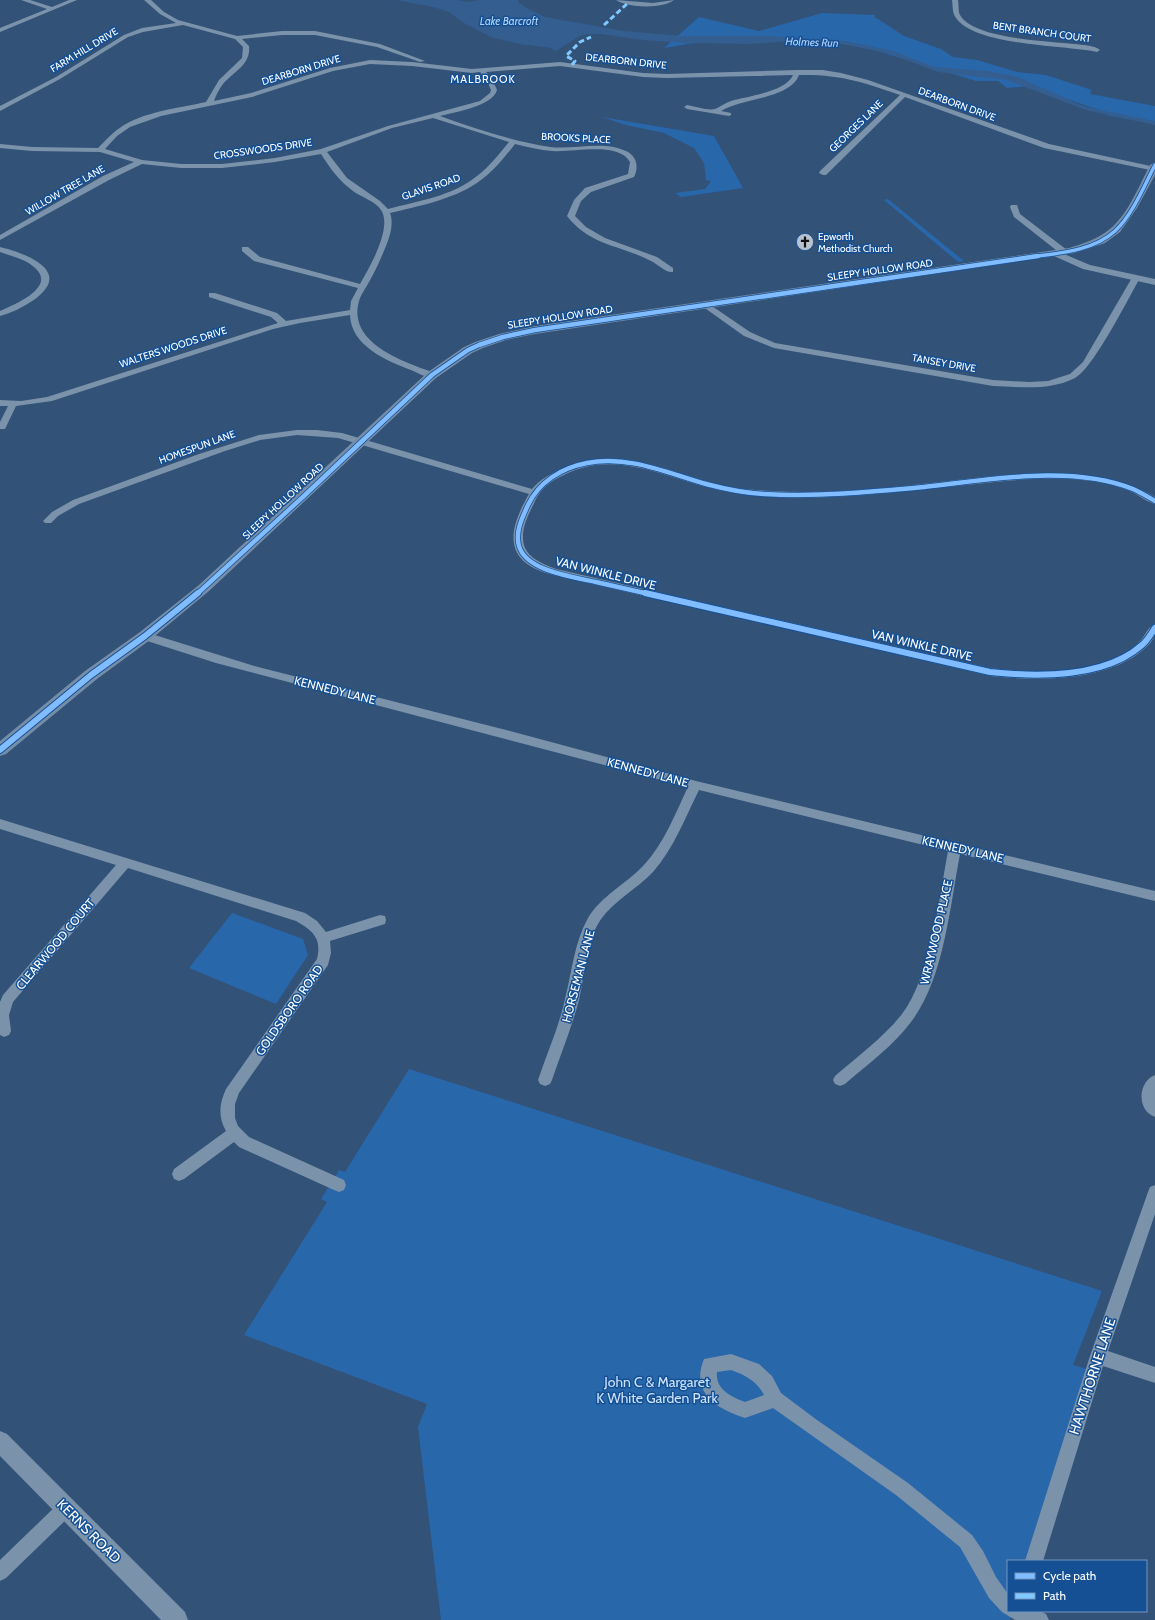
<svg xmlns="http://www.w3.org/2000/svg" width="1155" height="1620" viewBox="0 0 1155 1620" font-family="Cabin,sans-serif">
<rect width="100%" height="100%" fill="#325278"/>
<g fill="#2967ab">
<polygon points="822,13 875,15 875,18 878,19 904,36 941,49 953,57 977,60 1017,72 1046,75 1092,90 1090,94 1155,106 1155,124 1106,115 1108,113 1029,86 1007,88 998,81 976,81 845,41 706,41 664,48 699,17 759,31"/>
<polygon points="602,117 714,136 743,188 681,197 675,193 705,189 711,181 706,180 704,163 694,148 664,133 626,125"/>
<polygon points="888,199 964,261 958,262 884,200"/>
<polygon points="232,913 303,939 308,955 276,1004 189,968"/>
<polygon points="409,1069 1102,1291 1073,1365 1101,1373 1032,1561 1008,1561 1008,1611 1013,1611 1010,1620 441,1620 418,1427 427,1404 244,1335 327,1202 321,1199 339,1170 345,1172"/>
</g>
<polygon fill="#345e8f" points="396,0 456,0 469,2 479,0 519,0 518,2 528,9 545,17 624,31 682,36 770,36 813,39 837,40 865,45 893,51 934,67 987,71 1018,77 1078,104 1095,109 1155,121 1155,125 1086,110 1007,80 938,72 891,54 842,44 792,41 751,44 685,43 643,40 601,34 587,34 580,36 556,51 553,50 552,48 519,44 491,37 464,23 449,12 433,7"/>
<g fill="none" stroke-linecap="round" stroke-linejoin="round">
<g fill="#7b92ab" fill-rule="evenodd">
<polygon points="21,0 30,0 52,7 69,0 77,0 0,32 0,28 47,9"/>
<path d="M144,0H151L164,12L178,20L237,36L282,31H315L380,44L425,61L420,62L377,47L315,35H282L242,39L249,46C251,65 234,71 223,84C219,89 216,95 214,101L251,93L330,68L370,60L412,62L472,69L560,62L643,73L667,74L797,70H823L841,73L868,80L1049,144L1155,167V171L1044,148L905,97L826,175H823L819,173L820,171L900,95C863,82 839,74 799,75C790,99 742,98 721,111L731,113V115L729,116L687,109L684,107L687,105C693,106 709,111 715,109C720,107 725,103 731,101C748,96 786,92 793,75L667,78L643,77L560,66L486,72L493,81L497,90C493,106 455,112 440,116C476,129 512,141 550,147C575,150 602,140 626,151C637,156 639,167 634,177L591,192L581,201L575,216L586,227L605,238L657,257L673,268V272C665,273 658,264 651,261C621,245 590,246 567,216L574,200L585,188L628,174L630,162C618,141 572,153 552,151C540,150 527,147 515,144C504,158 492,173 477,183C451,200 419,206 390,213C394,223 390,236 386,246C381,258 376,270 369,282C366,288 361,294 359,301C347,344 405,362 435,373L436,375L435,377C428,379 418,373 411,370C387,361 351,346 350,315L300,323L273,329L52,401L16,406L5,429H0V422L8,406H0V400L21,401L47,397L278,323L271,317L209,297V293H215L277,313L286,321L350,310L351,301L358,288L254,261L242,251V247H248L260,257L360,284C369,268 393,228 381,210C375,201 361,197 353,191C339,181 330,168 321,154L275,162L222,168H181L142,164L109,180L0,240V235L103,176L134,162L100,152L32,151L0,148V144L32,147L98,148C106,140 114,131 124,125C148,111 179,108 206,102L219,80L242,58L243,47L235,39L183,25L143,32L128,37L60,79L0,111V106L56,77L124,35L142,28L176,23L160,14ZM370,64L412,66L472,73L480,72L487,81L491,90L490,93L480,101L388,126L321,149L275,158L222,164H181L142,160L105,149L117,136L130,127L161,116L252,97L333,71ZM433,118L509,142C499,154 490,166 477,176C453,196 418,201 388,209L380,201L347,178L327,152L392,128Z"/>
<path d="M616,0L653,3L674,0C663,9 628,8 616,0Z"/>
<path d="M952,0H958C959,5 958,11 960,15C973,39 1049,41 1074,44C1082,45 1094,45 1100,50L1097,52C1063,45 976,46 956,18C952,13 953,6 952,0Z"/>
<polygon points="1011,205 1017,205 1020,214 1067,250 1067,254 1061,254 1014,217 1010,207"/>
<path d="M0,247C13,250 42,259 48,273C58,292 14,313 0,316V311C15,304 58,287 34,267C25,259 11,256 0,252Z"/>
<path d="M1133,276H1139L1140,278C1128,299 1093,369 1075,378C1049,391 1021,387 993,386L774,348L744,336L702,306L703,304H709L750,332L775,343L993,380L1029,382L1048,381L1070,374L1083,362Z"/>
<path d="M297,430H317L342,433L532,489C540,479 552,473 564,468C617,444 668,472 720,485C736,489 754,490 771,491C824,494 878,489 931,483C1005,475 1087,460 1155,497V504C1147,502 1140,496 1132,492C1125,489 1116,486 1108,484C1052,472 992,483 936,488C878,494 818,501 760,496C740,495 721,491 702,486C656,473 611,451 564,475C551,481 541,488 535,501C530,512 523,524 523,536C522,556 540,563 556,569L990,668C1032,673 1083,675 1122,655C1127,652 1135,647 1139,642C1145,637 1147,627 1155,624C1155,628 1155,633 1154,637C1151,644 1144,649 1138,654C1098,682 1036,681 990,676L553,575C503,562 507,532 529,494L338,438L297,435L260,440L225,451L79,504L58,516L51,523H45L43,521L52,512L73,500L199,454L259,435Z"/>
<path d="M145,632L258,667L510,731L696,781L1155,891V901L960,854C950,906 944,979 911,1022C893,1046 868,1064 845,1084L840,1086L835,1084L833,1080L835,1076C858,1056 883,1038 902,1014C931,976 939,898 948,851L699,790C685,818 674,848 653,872C636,890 611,902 598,924C585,946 585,975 579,1000C572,1027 561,1053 552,1080L550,1084L545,1086L540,1084L538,1080C547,1053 559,1027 565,999C572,972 574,943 588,918C601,896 626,884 643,866C664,844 675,814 688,787L216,663L141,639L140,636L141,633Z"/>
<path d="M0,819L305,913L317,921L326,932L380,915L385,916L386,920L385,924L330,941L331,953L328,965L239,1093L235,1104V1118L238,1126L249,1137L344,1180L346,1185L344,1190L339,1192L334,1190L239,1147L234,1142L184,1179L179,1181L174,1179L172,1174L174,1169L226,1131C218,1117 219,1104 226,1089L317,959C322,938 313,931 296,921L128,868L13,1002L9,1015L11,1031L9,1035L4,1037L0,1035V1002L3,995L116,865L0,829Z"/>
<path d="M1155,1075V1117C1137,1111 1137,1082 1155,1075Z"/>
<polygon points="1155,1185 1155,1214 1108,1351 1155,1367 1155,1383 1103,1366 1043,1561 1025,1561 1090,1356 1148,1192 1150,1187"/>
<path d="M731,1354L759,1364L772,1376L781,1393L817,1420L908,1483L972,1535L983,1551L996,1577L1008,1594V1611H1040L1046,1614L1049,1620H1015L1002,1612L989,1598L960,1547L896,1495L773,1408L745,1418C717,1409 690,1393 704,1359ZM731,1370C745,1375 757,1381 764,1395L745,1402C731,1397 715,1389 717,1372Z"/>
<polygon points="66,1499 72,1502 75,1508 72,1514 6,1578 0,1581 0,1560 60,1502"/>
</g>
<g fill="#7b92ab" fill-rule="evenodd">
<polygon points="1057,251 1090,265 1155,279 1155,285 1083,269 1054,256 1052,254"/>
<polygon points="0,1431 7,1434 185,1612 188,1620 161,1620 0,1456"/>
</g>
<path fill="#768da7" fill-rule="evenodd" d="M1155,162V175L1137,208L1120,232L1105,243L1075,253L535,334L506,340L483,348L472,353L436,378L209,591L150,640L97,679L6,754L0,756V741L85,671L140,632L199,585L428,372L464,347L475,342L499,334L535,326L1069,248C1082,244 1095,240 1106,232C1126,219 1139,186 1150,165Z"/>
<g stroke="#80caff" stroke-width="3" stroke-dasharray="5.5 3" stroke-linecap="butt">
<polyline points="604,25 629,2"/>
<polyline points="572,65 575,61 566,56 580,42 591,37"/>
</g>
<defs>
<path id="cycleway-far2" d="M1031,257C1059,253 1093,251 1115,231C1133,214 1144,186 1155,165"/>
<g id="cycleway-far1">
<polyline points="197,594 305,495 432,375 468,350 479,345 503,337 535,330 1038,256"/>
<path d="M649,594C631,590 613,586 596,582C573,577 526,571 519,546C515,532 522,518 528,505C539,482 561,468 587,463C629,455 667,473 706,484C725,489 744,493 764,494C817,497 871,492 924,487C989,480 1070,464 1133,489C1140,492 1148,497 1155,501"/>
</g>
<g id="cycleway">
<path d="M645,593L990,672C1037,677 1104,679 1142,645C1147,641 1151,634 1155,628"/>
<polyline points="0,750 91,675 145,636 198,593"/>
</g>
</defs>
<use href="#cycleway-far2" stroke="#155095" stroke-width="5"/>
<use href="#cycleway-far1" stroke="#155095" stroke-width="6"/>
<use href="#cycleway" stroke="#155095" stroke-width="8"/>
<use href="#cycleway-far2" stroke="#80bcff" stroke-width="3.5"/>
<use href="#cycleway-far1" stroke="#80bcff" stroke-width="4.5"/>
<use href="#cycleway" stroke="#80bcff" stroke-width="6"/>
</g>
<defs>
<symbol id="church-disc" viewBox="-11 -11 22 22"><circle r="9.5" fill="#b7c2d0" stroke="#155095"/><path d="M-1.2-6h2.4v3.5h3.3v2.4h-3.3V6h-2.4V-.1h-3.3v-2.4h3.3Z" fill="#111"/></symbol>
</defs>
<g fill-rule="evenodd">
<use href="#church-disc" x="795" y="232" width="20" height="20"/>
</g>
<g text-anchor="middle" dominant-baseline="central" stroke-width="3" stroke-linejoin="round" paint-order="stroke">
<g font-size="10" fill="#fff" stroke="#155095">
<text transform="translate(1042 32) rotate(8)">BENT BRANCH COURT</text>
<text transform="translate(84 50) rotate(-31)">FARM HILL DRIVE</text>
<text transform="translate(626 61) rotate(6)">DEARBORN DRIVE</text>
<text transform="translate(301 70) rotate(-17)">DEARBORN DRIVE</text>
<text transform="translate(957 104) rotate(20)">DEARBORN DRIVE</text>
<text transform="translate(856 126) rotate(-44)">GEORGES LANE</text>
<text transform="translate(576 138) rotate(3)">BROOKS PLACE</text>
<text transform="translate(263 149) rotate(-8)">CROSSWOODS DRIVE</text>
<text transform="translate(431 187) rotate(-19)">GLAVIS ROAD</text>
<text transform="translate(65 190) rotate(-30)">WILLOW TREE LANE</text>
<text transform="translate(880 270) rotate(-8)">SLEEPY HOLLOW ROAD</text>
<text transform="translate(560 317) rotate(-9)">SLEEPY HOLLOW ROAD</text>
<text transform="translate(173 347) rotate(-18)">WALTERS WOODS DRIVE</text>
<text transform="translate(944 363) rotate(10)">TANSEY DRIVE</text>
<text transform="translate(197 447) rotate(-20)">HOMESPUN LANE</text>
<text transform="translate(283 501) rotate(-43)">SLEEPY HOLLOW ROAD</text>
</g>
<g font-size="10" fill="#fff" stroke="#155095" text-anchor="start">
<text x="818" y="236">Epworth<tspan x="818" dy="12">Methodist Church</tspan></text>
</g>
<g font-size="11" font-style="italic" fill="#b1d3f8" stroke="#155095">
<text x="509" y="21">Lake Barcroft</text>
<text transform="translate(812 42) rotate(2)">Holmes Run</text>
</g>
<g font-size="11" letter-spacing="1" fill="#fff" stroke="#155095">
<text x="483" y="79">MALBROOK</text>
</g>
<g font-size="12" fill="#fff" stroke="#155095">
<text transform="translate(606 573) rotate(14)">VAN WINKLE DRIVE</text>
<text transform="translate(922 645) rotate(13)">VAN WINKLE DRIVE</text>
<text transform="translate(335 690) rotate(14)">KENNEDY LANE</text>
<text transform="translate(648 772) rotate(15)">KENNEDY LANE</text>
<text transform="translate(963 849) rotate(13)">KENNEDY LANE</text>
<text transform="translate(936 932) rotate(-77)">WRAYWOOD PLACE</text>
<text transform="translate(55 944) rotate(-50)">CLEARWOOD COURT</text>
<text transform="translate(578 976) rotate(-75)">HORSEMAN LANE</text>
<text transform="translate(289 1010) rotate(-55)">GOLDSBORO ROAD</text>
</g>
<g font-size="14" fill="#fff" stroke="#155095">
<text transform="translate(1092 1376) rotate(-72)">HAWTHORNE LANE</text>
<text transform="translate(89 1531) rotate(45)">KERNS ROAD</text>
</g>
<g font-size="14" fill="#cce3fc" stroke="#155095">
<text x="657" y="1382">John C &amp; Margaret<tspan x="657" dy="16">K White Garden Park</tspan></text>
</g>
</g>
<rect x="1007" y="1560" width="140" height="52" fill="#155095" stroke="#7396bf"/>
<rect x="1015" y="1573" width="20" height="6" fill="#80bcff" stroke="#7396bf"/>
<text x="1043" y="1580" font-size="12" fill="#ffffff">Cycle path</text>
<rect x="1015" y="1593" width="20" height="6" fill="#80caff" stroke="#7396bf"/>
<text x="1043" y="1600" font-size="12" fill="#ffffff">Path</text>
</svg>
